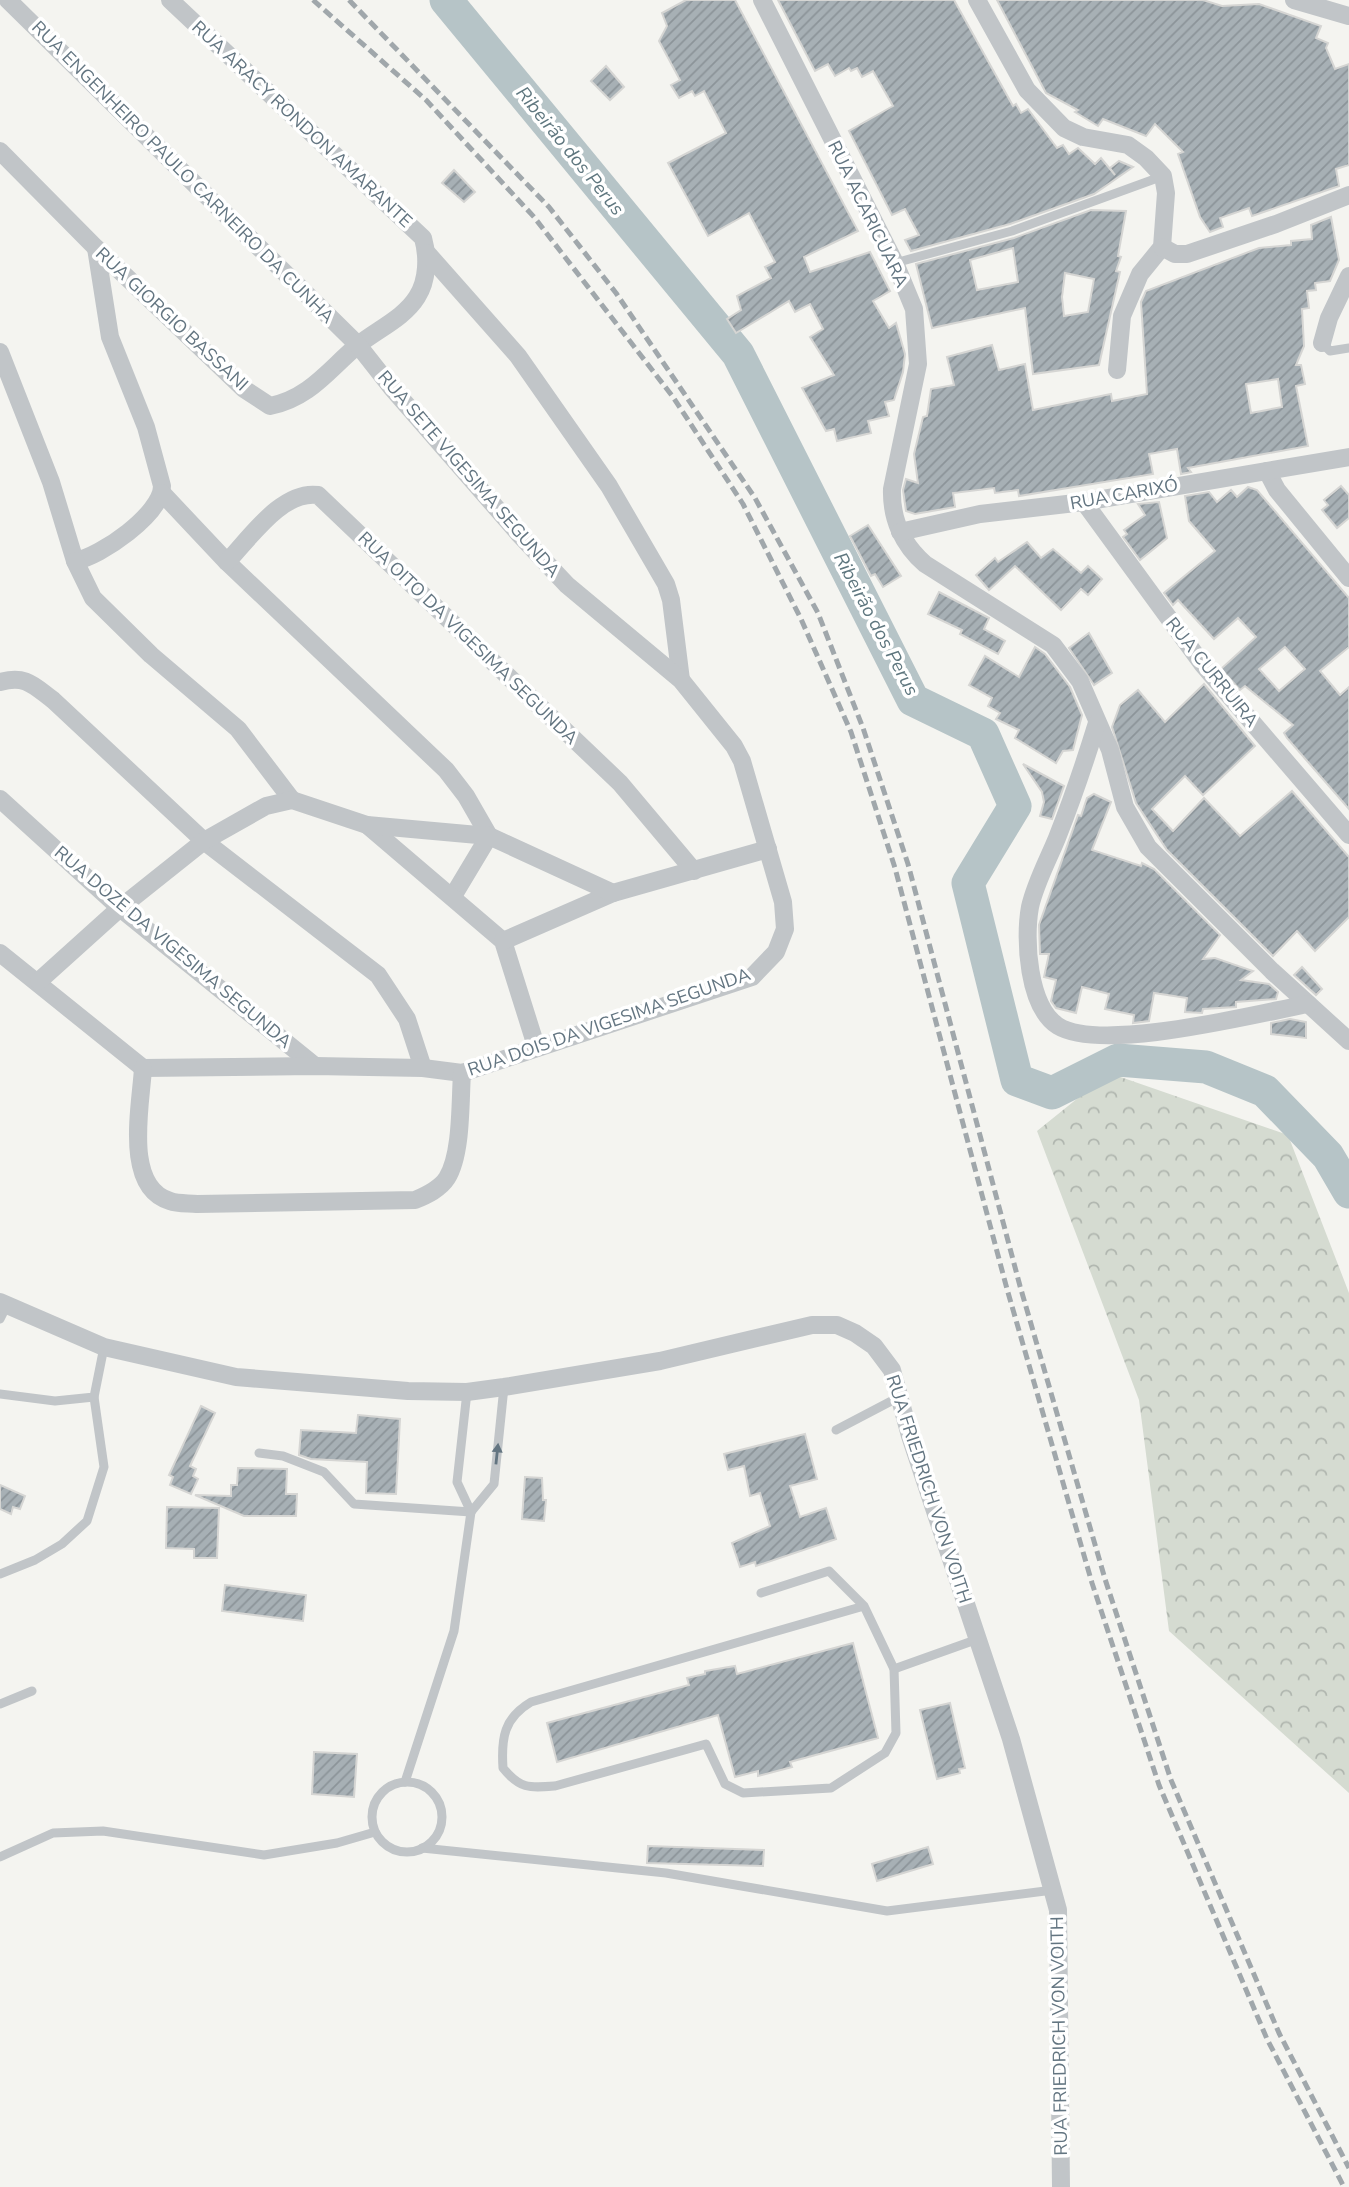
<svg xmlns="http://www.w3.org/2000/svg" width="1349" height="2187" viewBox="0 0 1349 2187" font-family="'Nunito Sans',sans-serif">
<defs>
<pattern id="forest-crowns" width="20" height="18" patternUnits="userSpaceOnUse" patternTransform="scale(1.75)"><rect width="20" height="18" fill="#d5dbd1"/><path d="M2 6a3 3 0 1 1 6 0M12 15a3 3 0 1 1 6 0" fill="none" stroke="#b0b6af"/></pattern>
<pattern id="building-hatch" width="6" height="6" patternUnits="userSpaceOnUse" patternTransform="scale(1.75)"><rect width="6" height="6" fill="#a7b0b5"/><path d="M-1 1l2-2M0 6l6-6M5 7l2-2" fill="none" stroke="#8c9499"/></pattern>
</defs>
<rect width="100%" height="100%" fill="#f4f4f0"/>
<polygon fill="url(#forest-crowns)" points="1109,1073 1288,1135 1349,1293 1349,1793 1169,1631 1139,1400 1037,1131"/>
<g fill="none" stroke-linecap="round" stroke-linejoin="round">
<polyline stroke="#b6c4c7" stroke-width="33" points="446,0 738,354 913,700 983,734 1015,806 968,883 1017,1080 1052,1093 1118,1060 1206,1067 1265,1091 1328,1156 1349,1192"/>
</g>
<g fill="url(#building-hatch)" stroke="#d5d5d3" stroke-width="2" fill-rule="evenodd">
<polygon points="686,0 735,0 858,231 804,257 810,272 870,252 890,291 873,301 889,328 896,323 905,354 903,372 894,400 885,402 889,416 868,421 871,433 837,441 834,429 826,431 802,388 834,375 810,337 823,329 810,304 795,312 789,301 736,333 727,319 741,310 737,296 771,278 765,267 775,262 749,213 708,236 668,163 726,133 704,91 695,96 692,91 679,98 671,85 680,80 659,41 667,26 662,13"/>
<polygon points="778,0 954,0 1013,106 1016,104 1021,113 1028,109 1057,148 1063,145 1069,154 1078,148 1095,164 1101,158 1115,175 1110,168 1119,161 1133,167 1094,194 1010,224 911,251 905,240 919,235 905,209 892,215 849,131 893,106 873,71 862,77 857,68 851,71 849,68 835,76 828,64 815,71"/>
<polygon points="997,0 1203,0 1222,6 1259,4 1321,26 1316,38 1328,43 1326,48 1335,69 1349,64 1349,165 1336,169 1339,186 1252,216 1249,208 1220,218 1223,227 1210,232 1200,217 1178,154 1183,152 1155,124 1146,136 1103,119 1098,126 1075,112 1078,110 1046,93"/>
<polygon points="606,66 624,87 610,100 591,81"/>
<polygon points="454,170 475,192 464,202 442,183"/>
<path d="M1091,210L1126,211L1118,256L1121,257L1116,271L1120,272L1099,365L1033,374L1025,308L932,328L916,264L1014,238ZM1013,248L1018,282L977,290L970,260ZM1065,273L1094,279L1088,312L1064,316L1062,297Z"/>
<path d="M1331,217L1339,260L1330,281L1315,283L1316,290L1307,291L1309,308L1302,309L1304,346L1296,365H1301L1305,384L1296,386L1308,446L1188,468L1191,472L1181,474L1177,449L1149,454L1153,474L1019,496L1018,490L995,493L994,488L953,493L955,507L915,514L906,511L903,490L906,479L918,483L914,454L923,417L927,416L931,389L954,385L947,357L992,345L999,370L1025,364L1033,410L1111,394L1112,401L1147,394L1141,302L1146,291L1259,248L1291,245V241L1312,239L1311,225ZM1278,379L1282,407L1251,413L1246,384Z"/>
<polygon points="1341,486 1349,495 1349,518 1337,528 1322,510 1328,505 1324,500"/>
<path d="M1248,487L1257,490L1349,598V647L1320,671L1340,695L1349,687V809L1287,738L1284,733L1293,725L1245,686L1240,690L1221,669L1256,637L1238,618L1214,639L1178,600L1173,605L1164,593L1215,551L1189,521L1185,496L1209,492L1217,502L1231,490L1237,497ZM1285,647L1305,669L1279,691L1259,669Z"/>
<polygon points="1159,502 1167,538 1140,560 1123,537 1127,534 1124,530 1145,515 1138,504"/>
<polygon points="868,525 901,576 883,587 875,574 871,576 850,536"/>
<polygon points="1027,542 1041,558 1053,549 1081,573 1088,566 1102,579 1088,595 1081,589 1061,610 1015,566 989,590 976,575 995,558 998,562"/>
<polygon points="939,592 989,618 984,629 1005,641 998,654 960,634 962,630 928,614"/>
<polygon points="1089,633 1112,673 1094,685 1069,648"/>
<polygon points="1035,647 1045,654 1070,687 1082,715 1073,750 1063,751 1056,763 1015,738 1019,730 996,719 1000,713 988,706 992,698 969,685 985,656 1019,677"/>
<polygon points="1204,684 1255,746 1203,795 1185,776 1152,809 1173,831 1204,798 1240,836 1292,791 1349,857 1349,917 1315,951 1297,931 1273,956 1167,850 1136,803 1112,727 1120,705 1138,690 1165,722"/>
<polygon points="1023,764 1064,786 1052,819 1040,816 1044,802 1042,792"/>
<polygon points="1094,794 1111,802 1092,850 1141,866 1142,863 1154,869 1220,935 1203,959 1215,958 1253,971 1241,980 1269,984 1278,992 1276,999 1236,1002 1236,1007 1203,1009 1202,1013 1185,1012 1187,998 1154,993 1149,1021 1133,1023 1134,1015 1105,1009 1109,994 1082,987 1076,1013 1056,1008 1051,1001 1056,980 1044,977 1049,954 1040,954 1039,925 1078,815 1081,816 1087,798"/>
<polygon points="1302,967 1322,989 1316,995 1294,975"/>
<polygon points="1290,1019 1306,1022 1306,1038 1271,1034 1271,1023"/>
<polygon points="201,1406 215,1413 190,1466 196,1469 193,1476 198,1479 191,1494 170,1485 173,1477 169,1475"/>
<polygon points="358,1415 400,1419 396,1494 366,1493 367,1462 311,1459 299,1455 301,1430 356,1433"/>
<polygon points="805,1434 817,1479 790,1486 800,1517 826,1508 836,1539 756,1566 755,1562 740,1567 732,1543 770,1526 760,1493 750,1496 744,1466 728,1470 724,1454"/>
<polygon points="238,1468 287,1469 286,1494 297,1494 296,1516 244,1516 195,1495 231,1496 231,1485 237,1485"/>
<polygon points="525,1477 542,1478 543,1500 546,1500 544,1521 522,1519"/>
<polygon points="0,1485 25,1496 20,1509 13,1507 11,1514 0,1509"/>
<polygon points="167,1507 219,1508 217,1558 194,1558 194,1549 166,1548"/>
<polygon points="225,1585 306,1595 303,1621 222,1611"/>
<polygon points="853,1643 878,1738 790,1762 792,1767 758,1776 758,1771 735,1777 718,1715 557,1762 547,1723 689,1685 687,1678 705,1674 705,1671 735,1666 737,1674"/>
<polygon points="950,1703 965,1768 959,1769 960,1773 937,1779 920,1710"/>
<polygon points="314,1752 357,1754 354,1797 312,1794"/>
<polygon points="648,1846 764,1850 763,1866 647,1863"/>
<polygon points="928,1847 933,1864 877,1881 872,1864"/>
</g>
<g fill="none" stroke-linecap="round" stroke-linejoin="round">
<g stroke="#c1c5c8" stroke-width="9">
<polyline points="895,263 1012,231 1163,176"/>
<polyline points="1322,343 1330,351 1349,348"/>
<polyline points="0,1319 7,1305"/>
<polyline points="0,1394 55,1401 94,1397 104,1347"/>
<polyline points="836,1430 899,1397"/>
<polyline points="259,1453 283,1456 324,1472 354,1504 471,1512"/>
<polyline points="471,1512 494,1484 504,1387"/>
<polyline points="0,1574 35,1560 62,1544 87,1521 104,1467 94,1397"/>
<path d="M761,1593L829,1571L864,1606L894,1669L896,1733L885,1753L831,1788L743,1793L725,1784L706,1744L555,1786C529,1788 520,1789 503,1768C501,1738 504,1718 531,1702L864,1606"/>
<polyline points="894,1669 978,1639"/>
<polyline points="0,1704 32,1691"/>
<polyline points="405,1782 454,1631 471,1512 457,1482 467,1392"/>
<circle cx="407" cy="1817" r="35"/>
<polyline points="422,1848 666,1873 887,1911 1053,1890"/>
<polyline points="0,1857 53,1833 103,1831 264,1855 337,1843 375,1832"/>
</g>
<g stroke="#c1c5c8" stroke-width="18">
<path d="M762,0L895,263L914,309L918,364L892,489C891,519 903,545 925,564L1053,645L1080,681L1110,750L1125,807L1148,847L1272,971L1349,1041"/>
<polyline points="977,0 1027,90 1064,128 1083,137 1128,145 1146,158 1163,176 1166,193 1162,247 1140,274 1122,316 1117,370"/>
<polyline points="1294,0 1349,16"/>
<path d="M0,151L96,248L244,389L270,406C310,398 329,369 358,345C378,329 404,318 417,297C428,280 428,256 423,238L170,0"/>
<polyline points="1162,247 1175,254 1187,254 1276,224 1349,195"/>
<polyline points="427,253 518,356 609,486 666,584 671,600 681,680"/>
<polyline points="1322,343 1329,318 1349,276"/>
<path d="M0,352L51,482L75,561C100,557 162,514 162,486L146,427L110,337L96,248"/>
<polyline points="1267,471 1277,490 1349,578"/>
<polyline points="162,493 227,562 446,770 466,796 489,836 453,896"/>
<polyline points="1084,502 1203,665 1349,835"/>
<polyline points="900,532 980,514 1084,502 1349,457"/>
<polyline points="75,561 93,598 151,655 238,729 292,800"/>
<path d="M227,562C250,538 282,490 318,495L620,783L694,871"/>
<path d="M0,682C26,675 33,685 53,700L204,841L378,975L407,1019L423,1068"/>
<path d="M1097,723C1085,762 1072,800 1057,838C1048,860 1035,884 1030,907C1024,939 1028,1007 1058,1026C1102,1053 1255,1014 1308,1004"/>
<polyline points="0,799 120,908 315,1066"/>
<polyline points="367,825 503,941 536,1046"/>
<polyline points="503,941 613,893 768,849"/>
<polyline points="0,953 143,1068 315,1066 423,1068 462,1073 752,977 776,952 785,929 783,902 742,761 734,746 681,680 567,585 519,534 391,387 358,345 8,0"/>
<polyline points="39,981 120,908 204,841 266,806 292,800 367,825 489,836 613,893"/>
<path d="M143,1068C141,1105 123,1187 170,1201C178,1204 188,1203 197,1204L415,1200C427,1195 440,1189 447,1178C462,1154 460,1102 462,1073"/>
<polyline points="0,1302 104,1347 236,1377 408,1391 467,1392 504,1387 660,1361 812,1325 837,1325 855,1333 874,1346 892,1370 910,1436 1011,1739 1058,1910 1061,2187"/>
</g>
<g stroke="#a0a7ab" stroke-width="5" stroke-dasharray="10 5" stroke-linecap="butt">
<polyline points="313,0 426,100 534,217 673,397 743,504 801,619 851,732 895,868 1007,1289 1092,1583 1159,1785 1267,2039 1344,2187"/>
<polyline points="349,0 549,207 616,293 755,498 818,613 863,728 908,864 1020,1286 1105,1579 1171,1780 1279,2033 1349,2168"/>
</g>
</g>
<defs><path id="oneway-solid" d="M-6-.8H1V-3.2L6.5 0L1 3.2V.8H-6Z" transform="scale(1.75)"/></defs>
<use fill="#637581" href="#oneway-solid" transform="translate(497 1454) rotate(-84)"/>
<g text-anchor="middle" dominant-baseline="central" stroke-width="7" stroke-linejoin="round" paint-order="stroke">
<g font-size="18" fill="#637581" stroke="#fff">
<text transform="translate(302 124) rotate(43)">RUA ARACY RONDON AMARANTE</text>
<text transform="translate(183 172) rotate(45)">RUA ENGENHEIRO PAULO CARNEIRO DA CUNHA</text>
<text transform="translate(868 214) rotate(64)">RUA ACARICUARA</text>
<text transform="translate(172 319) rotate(43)">RUA GIORGIO BASSANI</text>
<text transform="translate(469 474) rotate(49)">RUA SETE VIGESIMA SEGUNDA</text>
<text transform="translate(1124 494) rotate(-10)">RUA CARIXÓ</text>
<text transform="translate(468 638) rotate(44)">RUA OITO DA VIGESIMA SEGUNDA</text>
<text transform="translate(1212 672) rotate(51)">RUA CURRUIRA</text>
<text transform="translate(173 947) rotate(40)">RUA DOZE DA VIGESIMA SEGUNDA</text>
<text transform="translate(609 1022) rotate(-19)">RUA DOIS DA VIGESIMA SEGUNDA</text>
<text transform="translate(929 1489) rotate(72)">RUA FRIEDRICH VON VOITH</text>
<text transform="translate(1059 2036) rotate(-91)">RUA FRIEDRICH VON VOITH</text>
</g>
<g font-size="19" font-style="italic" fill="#5f777f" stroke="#fff">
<text transform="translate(570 151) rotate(51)">Ribeirão dos Perus</text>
<text transform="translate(876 624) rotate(62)">Ribeirão dos Perus</text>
</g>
</g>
</svg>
